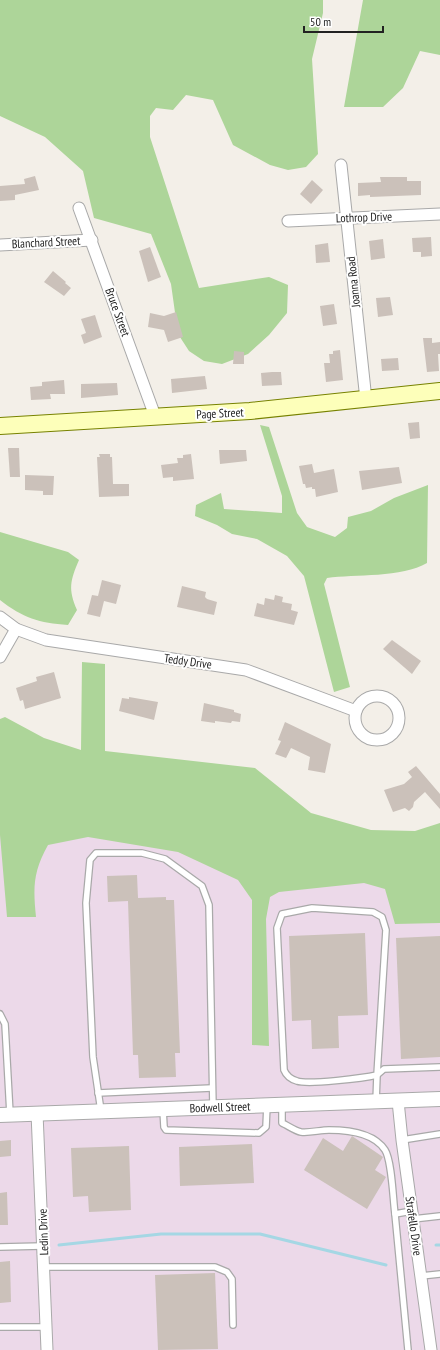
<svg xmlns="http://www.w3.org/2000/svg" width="440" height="1350" viewBox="0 0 440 1350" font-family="'PT Sans Narrow',sans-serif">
<rect width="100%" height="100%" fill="#f3efe8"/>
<polygon fill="#ecd9e9" points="0,799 440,894 440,1350 0,1350"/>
<g fill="#add599">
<polygon points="0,0 323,0 323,13 312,59 318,154 306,167 288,170 270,165 233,145 213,100 186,95 173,110 156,108 150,116 150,137 199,288 269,277 288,285 287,313 269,335 248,354 222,364 204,361 189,351 178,334 171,284 151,234 94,218 83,171 45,137 0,116"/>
<polygon points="363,0 440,0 440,55 420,51 403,88 383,107 344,107"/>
<path d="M260,425L269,427L297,513L307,527L335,537L347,528L348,517L371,511L394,498L428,485L427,563C402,578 355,574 327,578L324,584L350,687L334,692L304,576L287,556L257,539L232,534L217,525L195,516L196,505L221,493L224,509L282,513V496Z"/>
<path d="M0,532L68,552L79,560C70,581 68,589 77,610L68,625C39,623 23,618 0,600Z"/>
<path d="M82,662L105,664V751L255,768L311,813L371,830L415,831L440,823V923L395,924L385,889L364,883L279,892L270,897L266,919L269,1046L252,1045V900L238,880L178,852L88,837L48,845C33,872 33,887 36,917H7L0,835V719L5,717L44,738L81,750Z"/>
</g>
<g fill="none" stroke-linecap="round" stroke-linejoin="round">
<g stroke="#a5d7e4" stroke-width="3">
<polyline points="59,1245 161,1234 260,1234 386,1265"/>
<polyline points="436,1245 440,1245"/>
</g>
</g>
<g fill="#cbc1ba">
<polygon points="35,176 39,190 15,195 15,200 0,201 0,186 25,184 24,179"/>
<polygon points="380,177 407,177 407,181 421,181 421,195 370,197 370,195 358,196 358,183 381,182"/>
<polygon points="312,180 323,190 311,204 300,194"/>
<polygon points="431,237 432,256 421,257 421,252 413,252 412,238"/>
<polygon points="383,239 385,258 371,260 369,241"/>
<polygon points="328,243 330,262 316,263 315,245"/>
<polygon points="150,247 161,277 148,282 139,251"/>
<polygon points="53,271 66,282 65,283 71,288 64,296 44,282"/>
<polygon points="390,297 393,315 378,317 376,298"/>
<polygon points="334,304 337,324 323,326 320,306"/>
<polygon points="176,312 183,337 168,342 164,330 148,327 150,313 164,316"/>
<polygon points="95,315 102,337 84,344 81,335 86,333 81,319"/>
<polygon points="423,338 432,338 432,343 440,342 440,354 438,354 439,371 427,372"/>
<polygon points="340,350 343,380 326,382 324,363 330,363 329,354 333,354 333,351"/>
<polygon points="234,351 244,352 244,364 233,364"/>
<polygon points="398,358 399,370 382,371 381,359"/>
<polygon points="272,372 281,372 282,385 262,386 261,373"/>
<polygon points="205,376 207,389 172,393 171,379"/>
<polygon points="64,380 65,394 50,394 51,399 31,400 30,387 42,386 42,382"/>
<polygon points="117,383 118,395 81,398 81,384"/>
<polygon points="419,422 420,438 410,439 408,423"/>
<polygon points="8,448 19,448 20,477 10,477"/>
<polygon points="219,450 246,450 247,461 220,464"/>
<polygon points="99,454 110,454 110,457 112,457 113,484 129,484 129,496 99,497 97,457 100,457"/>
<polygon points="191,454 194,479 173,481 173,477 163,478 161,465 178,463 177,458 183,458 183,455"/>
<polygon points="312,464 314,473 334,469 338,492 316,497 315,489 312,489 312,487 306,488 305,484 303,484 299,466"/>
<polygon points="399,467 402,483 362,490 359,471"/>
<polygon points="25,475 54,476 53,495 43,495 43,491 25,490"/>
<polygon points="102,580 121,585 116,604 104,601 100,617 87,614 92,595 98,596"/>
<polygon points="182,586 206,592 205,597 207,599 217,602 214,615 177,607"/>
<polygon points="275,595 283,597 282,602 292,604 291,610 298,612 294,625 254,616 257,603 264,605 265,598 274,600"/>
<polygon points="392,640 421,661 412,674 383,649"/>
<polygon points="54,672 61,698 25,709 23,700 20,701 16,688 37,681 36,677"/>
<polygon points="129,697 158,702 154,720 119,711 122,698 129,699"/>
<polygon points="204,703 234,710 234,712 241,714 240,722 232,721 231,723 215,721 215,723 201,721"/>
<polygon points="285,722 331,744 325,773 308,770 310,757 291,748 286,758 275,754 281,741 278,740"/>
<polygon points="416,766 440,794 440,809 425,792 414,802 413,807 409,811 405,808 393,812 384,790 404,784 412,777 408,772"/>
<polygon points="137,875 138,898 166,897 166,900 174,900 180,1053 175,1053 176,1077 139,1078 138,1055 133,1055 128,901 108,902 107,876"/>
<polygon points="365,933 368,1015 338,1016 339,1048 312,1049 311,1020 292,1021 289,936"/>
<polygon points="440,936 440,1057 401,1059 396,938"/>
<polygon points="352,1136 383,1157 375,1170 386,1177 367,1209 304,1170 323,1138 343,1151"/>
<polygon points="11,1140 11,1156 0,1157 0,1141"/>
<polygon points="252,1144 254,1183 180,1186 179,1147"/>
<polygon points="129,1146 131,1210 89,1212 88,1196 73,1197 71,1148"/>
<polygon points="7,1192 8,1225 0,1225 0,1193"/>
<polygon points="10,1261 11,1302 0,1303 0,1262"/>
<polygon points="215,1273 218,1349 158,1350 155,1275"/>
</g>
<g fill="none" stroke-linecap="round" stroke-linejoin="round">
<defs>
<g id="service">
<path d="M312,908L373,912L382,917L386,930L377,1075C364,1078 308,1085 297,1081C290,1079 286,1075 284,1070L277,928L282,914Z"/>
<polyline points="0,1014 5,1024 10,1114"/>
<polyline points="98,1093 212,1088"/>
<polyline points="376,1102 377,1075 384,1069 440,1067"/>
<path d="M282,1105V1123C287,1125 295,1131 301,1132C310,1133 320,1130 329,1130C348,1130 374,1133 385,1150C392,1161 393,1200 395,1214L412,1211"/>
<polyline points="163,1109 164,1127 166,1130 259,1133 266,1127 267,1105"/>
<polyline points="101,1111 93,1057 86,903 90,860 96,853 142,853 165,859 202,886 209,905 213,1107"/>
<polyline points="402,1140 440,1134"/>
<polyline points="395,1214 408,1350"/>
<polyline points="413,1219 440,1216"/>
<polyline points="0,1247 43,1246"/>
<polyline points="44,1267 215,1267 227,1272 232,1279 233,1325"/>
<polyline points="421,1276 440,1274"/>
<polyline points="0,1327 46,1327"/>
</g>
<g id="minor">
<polyline points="341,165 366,400"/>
<polyline points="79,208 155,416"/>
<polyline points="288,221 440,214"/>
<polyline points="0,245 92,240"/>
<polyline points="0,617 16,629 46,640 246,670 356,711"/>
<polyline points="0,657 16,629"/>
<circle cx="377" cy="718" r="22"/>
<polyline points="398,1101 402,1140 431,1350"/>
<polyline points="37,1113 47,1350"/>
</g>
<polyline id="tertiary" points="0,1115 440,1099"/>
<polyline id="secondary" points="0,426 250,411 440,391"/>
</defs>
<use href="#service" stroke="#a9a9a9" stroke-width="8"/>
<use href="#minor" stroke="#a9a9a9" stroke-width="13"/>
<use href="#tertiary" stroke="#a9a9a9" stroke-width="16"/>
<use href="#secondary" stroke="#778200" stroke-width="18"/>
<use href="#service" stroke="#fff" stroke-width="5.5"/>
<use href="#minor" stroke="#fff" stroke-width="11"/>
<use href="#tertiary" stroke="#fff" stroke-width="14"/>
<use href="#secondary" stroke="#fdffba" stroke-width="16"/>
</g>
<g text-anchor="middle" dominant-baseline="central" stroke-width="4" stroke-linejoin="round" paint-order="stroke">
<g font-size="12" fill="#222" stroke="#fff">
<text transform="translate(364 217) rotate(-2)">Lothrop Drive</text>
<text transform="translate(46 242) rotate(-3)">Blanchard Street</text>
<text transform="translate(353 282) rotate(-96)">Joanna Road</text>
<text transform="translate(118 312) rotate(70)">Bruce Street</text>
<text transform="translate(220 413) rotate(-3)">Page Street</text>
<text transform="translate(188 661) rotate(8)">Teddy Drive</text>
<text transform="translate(220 1107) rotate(-2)">Bodwell Street</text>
<text transform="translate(414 1226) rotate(82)">Strafello Drive</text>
<text transform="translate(43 1232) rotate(-92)">Ledin Drive</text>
</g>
</g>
<path d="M304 26v6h79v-6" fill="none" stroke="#222222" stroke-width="2"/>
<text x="310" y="26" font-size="12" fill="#222222" stroke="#ffffff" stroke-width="3" paint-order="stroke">50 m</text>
</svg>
